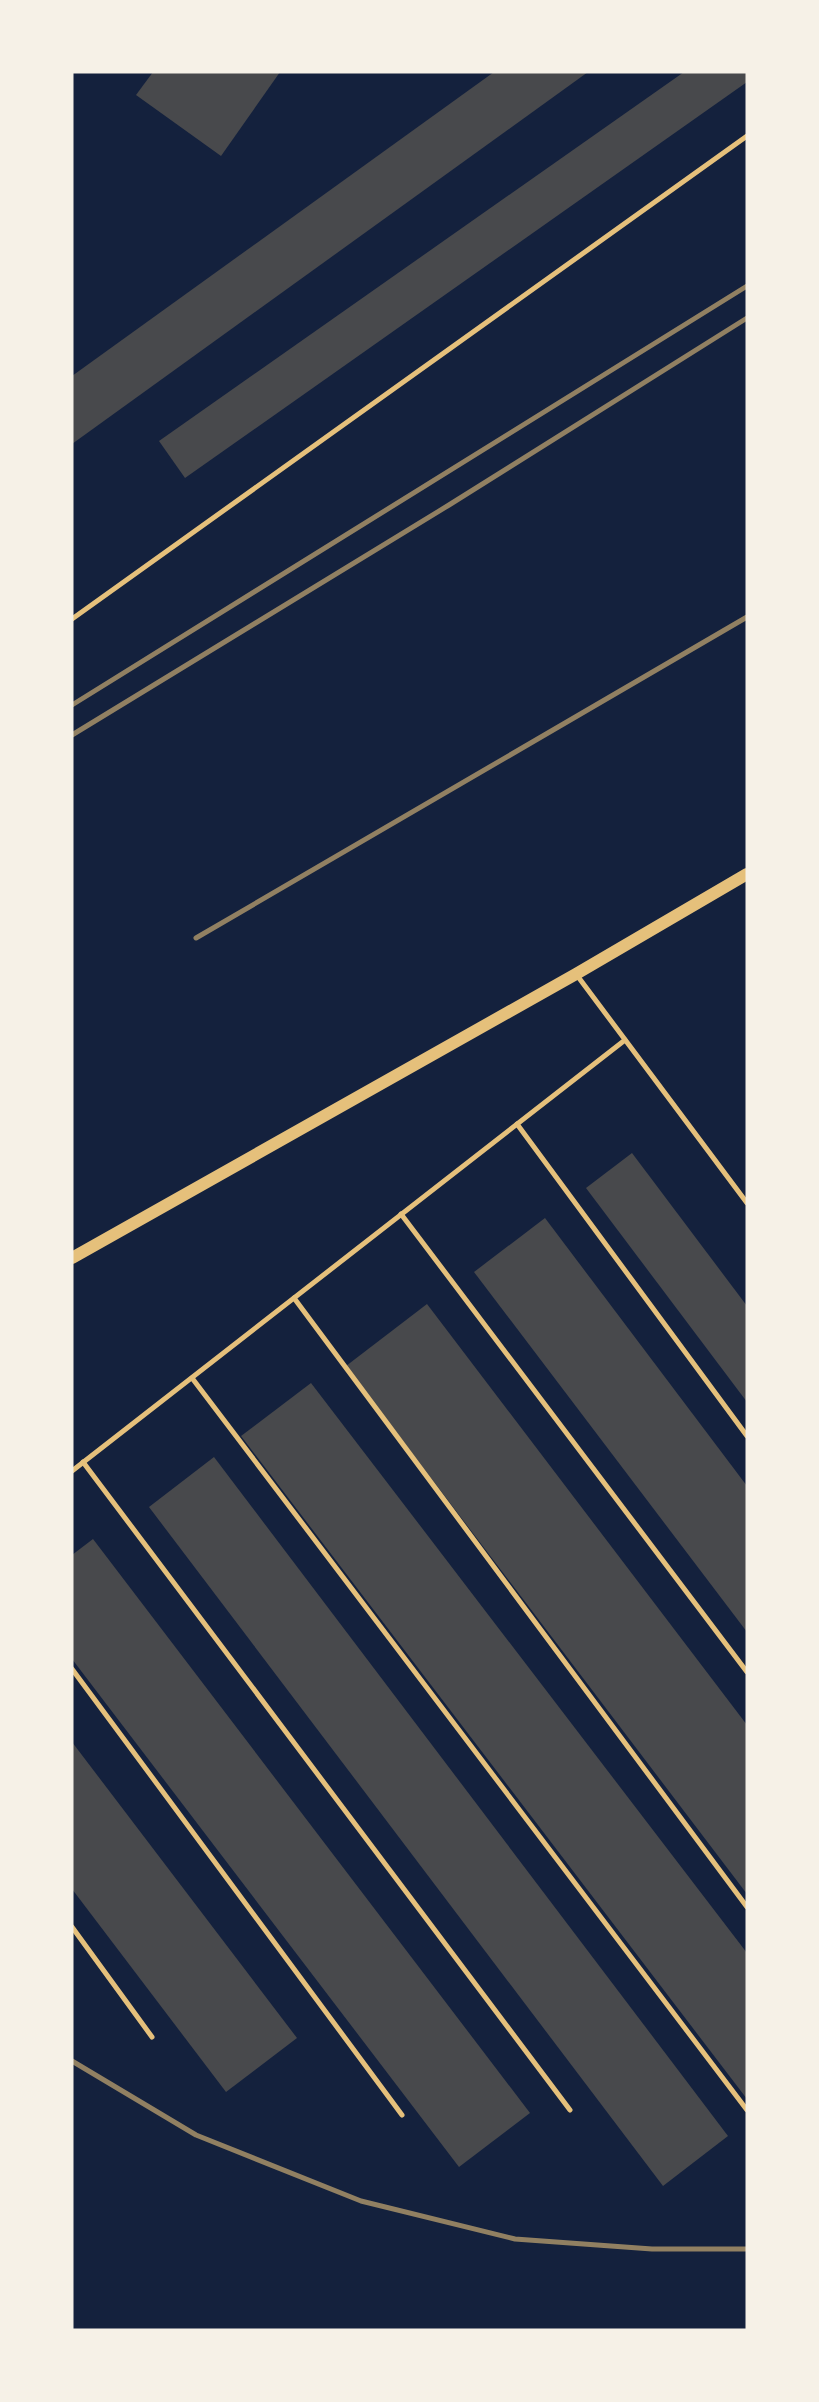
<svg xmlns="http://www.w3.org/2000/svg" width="819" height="2402" viewBox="0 0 819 2402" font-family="'Sofia Sans Condensed',sans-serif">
<rect width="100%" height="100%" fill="#14213d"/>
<g fill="#48494c">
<polygon points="153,72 280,72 221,156 136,95"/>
<polygon points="494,72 588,72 72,444 72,376"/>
<polygon points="684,72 747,72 747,82 185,478 159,441"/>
<polygon points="632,1153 747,1306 747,1402 586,1188"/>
<polygon points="545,1218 747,1486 747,1632 474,1272"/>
<polygon points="427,1304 747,1725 747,1894 346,1366"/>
<polygon points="311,1383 747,1953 747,2099 241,1436"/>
<polygon points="214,1457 728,2136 663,2186 149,1507"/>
<polygon points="93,1539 530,2113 459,2167 72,1659 72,1555"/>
<polygon points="72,1742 297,2038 226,2092 72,1889"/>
</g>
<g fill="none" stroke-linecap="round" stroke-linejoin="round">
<g stroke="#e5c07b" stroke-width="5">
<polyline points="72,619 747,136"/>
<polyline points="576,974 747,1203"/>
<polyline points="517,1124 747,1436"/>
<polyline points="401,1214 747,1672"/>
<polyline points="294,1298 747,1907"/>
<polyline points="192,1378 747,2110"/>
<polyline points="83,1462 570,2110"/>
<polyline points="72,1471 625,1040"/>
<polyline points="72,1669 402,2115"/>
<polyline points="72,1927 152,2037"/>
</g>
<polyline stroke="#e5c07b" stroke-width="12" points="72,1258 576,974 747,874"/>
<g stroke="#918062" stroke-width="5">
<polyline points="72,705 747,286"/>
<polyline points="72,735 449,505 747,318"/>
<polyline points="196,938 747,617"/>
<polyline points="72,2061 196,2135 361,2201 515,2239 652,2249 747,2249"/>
</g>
</g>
<rect width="819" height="2402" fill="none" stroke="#f6f1e7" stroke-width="147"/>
</svg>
